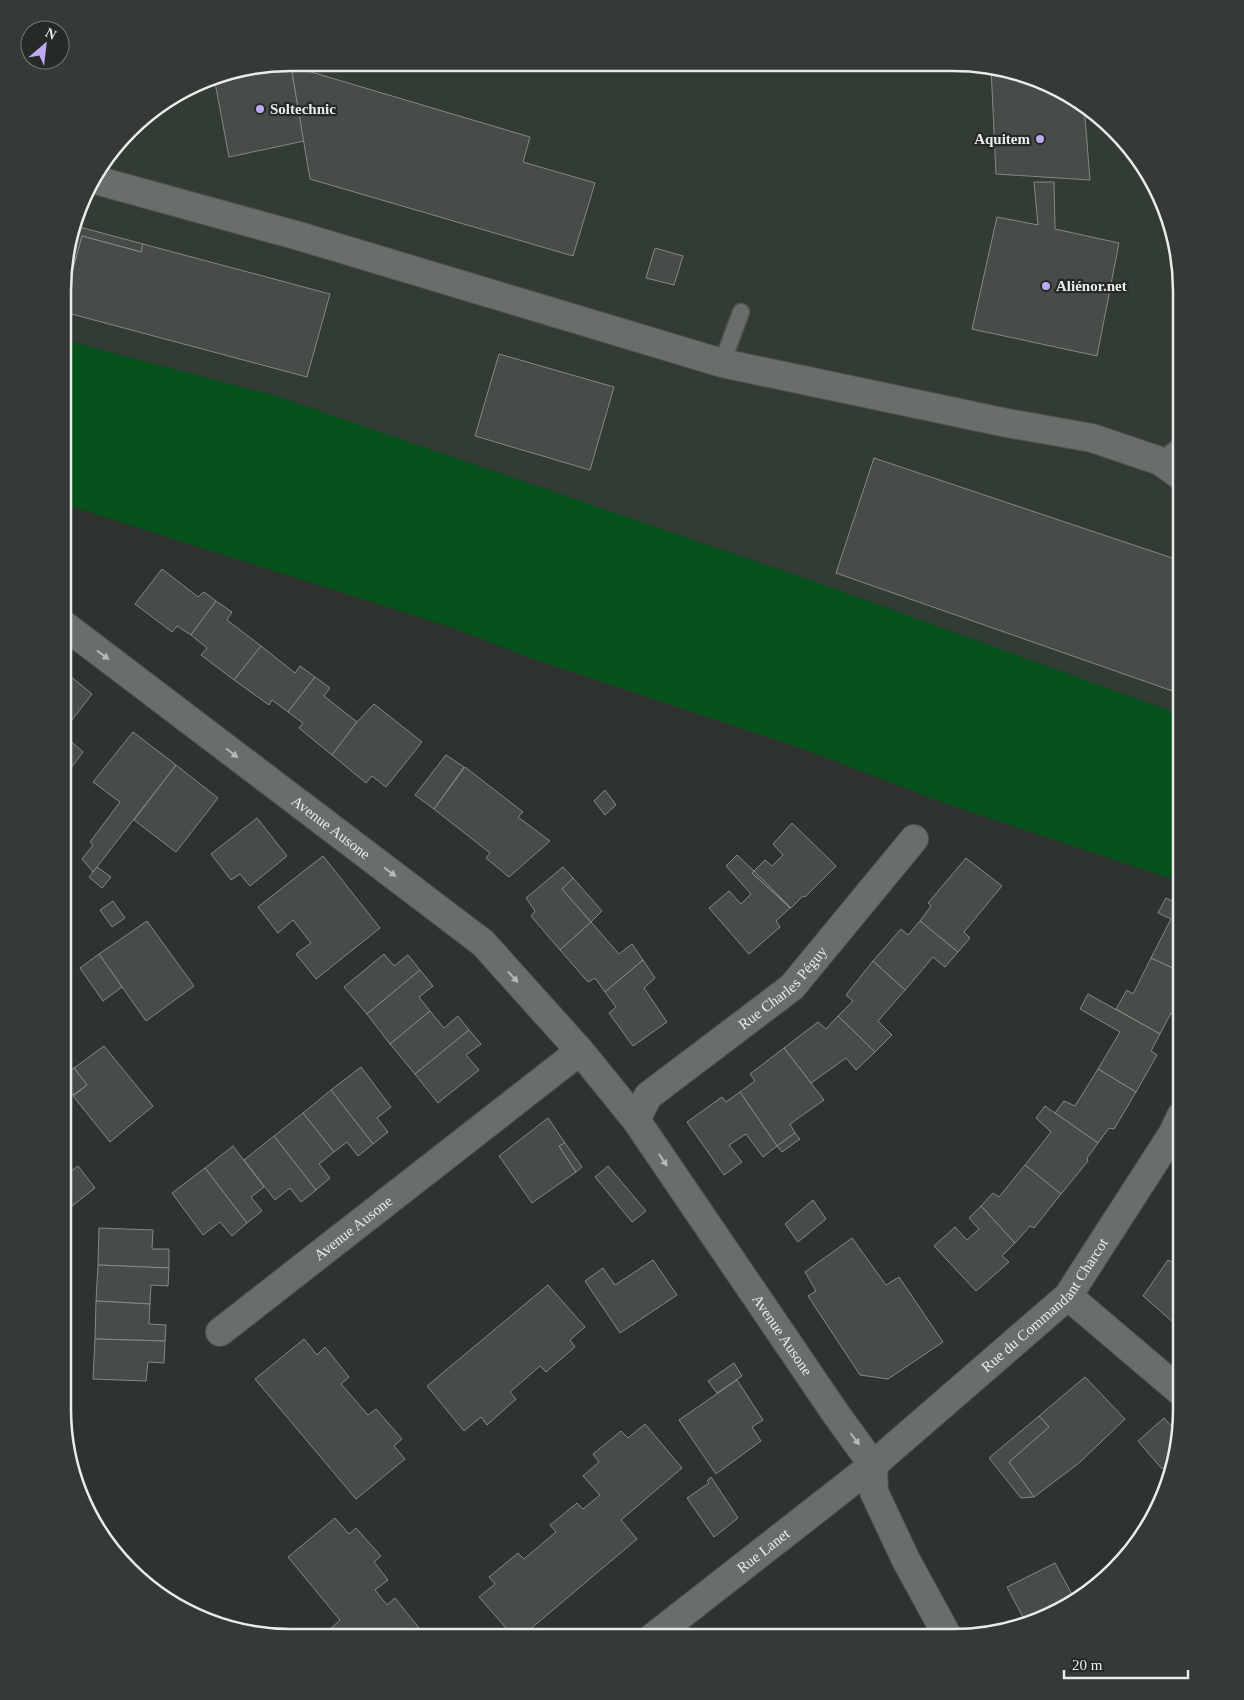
<svg xmlns="http://www.w3.org/2000/svg" width="1244" height="1700" viewBox="0 0 1244 1700" font-family="Georgia,serif">
<rect width="100%" height="100%" fill="#2f3330"/>
<polygon fill="#333c34" points="292,63 983,65 1040,80 1092,110 1158,191 1181,291 1181,715 833,588 276,396 64,340 65,261 93,177 141,119 218,75"/>
<polygon fill="#05501b" points="64,340 276,396 833,588 1181,715 1181,882 944,803 798,747 525,656 450,627 64,504"/>
<g fill="#484c48" stroke="#848984">
<polygon points="292,62 308,63 291,66 304,141 229,157 214,77 218,75"/>
<polygon points="291,66 530,137 523,162 595,183 573,256 310,179"/>
<polygon points="991,67 1040,80 1084,105 1090,180 996,174"/>
<polygon points="1034,182 1054,182 1055,229 1119,243 1097,356 972,329 997,217 1038,225"/>
<polygon points="76,226 143,244 141,252 82,236 70,280 64,277 64,268"/>
<polygon points="82,236 141,252 143,244 330,294 307,377 64,312 64,277 70,280"/>
<polygon points="655,248 683,256 674,285 646,278"/>
<polygon points="499,354 614,387 590,470 475,436"/>
<polygon points="874,458 1181,561 1181,694 836,573"/>
<polygon points="162,569 198,597 204,592 216,601 191,635 177,626 172,632 135,604"/>
<polygon points="216,601 232,612 227,620 261,646 234,680 201,655 207,648 191,635"/>
<polygon points="261,646 295,673 300,666 315,677 288,712 272,700 269,705 234,680"/>
<polygon points="64,671 92,694 64,730"/>
<polygon points="315,677 330,688 324,696 357,722 332,755 299,728 303,723 288,712"/>
<polygon points="374,704 422,742 386,787 372,776 366,783 332,755 357,722"/>
<polygon points="133,732 176,765 93,872 82,859 93,845 90,842 120,802 93,782"/>
<polygon points="66,737 83,752 67,773 64,770 64,740"/>
<polygon points="446,755 464,767 434,809 415,795"/>
<polygon points="176,765 218,798 176,852 134,820"/>
<polygon points="465,767 523,812 518,817 550,841 509,877 486,858 490,853 434,809"/>
<polygon points="605,790 616,805 605,815 594,801"/>
<polygon points="257,818 287,856 250,886 240,874 231,880 211,854"/>
<polygon points="792,823 836,866 805,897 803,896 791,908 754,871 765,860 772,866 783,855 773,844"/>
<polygon points="737,855 754,871 752,873 790,908 776,921 780,927 749,954 709,908 729,891 741,904 751,894 726,866"/>
<polygon points="323,856 380,928 316,979 296,954 311,943 293,920 278,933 258,907"/>
<polygon points="966,858 1002,886 964,932 970,938 958,952 920,921 931,906 928,903"/>
<polygon points="97,867 111,877 102,888 89,877"/>
<polygon points="563,867 573,878 562,889 591,922 560,950 531,916 535,911 526,898"/>
<polygon points="754,871 791,908 752,873"/>
<polygon points="573,878 602,911 591,922 562,889"/>
<polygon points="1166,898 1181,905 1181,972 1151,958 1171,919 1158,913"/>
<polygon points="113,901 125,918 112,927 100,910"/>
<polygon points="147,921 194,986 146,1021 99,954"/>
<polygon points="920,921 958,952 945,967 933,957 905,990 873,961 901,929 908,935"/>
<polygon points="591,922 619,954 632,944 643,960 605,992 595,978 588,982 560,950"/>
<polygon points="99,954 122,987 103,1001 80,968"/>
<polygon points="384,954 394,966 408,955 420,970 367,1014 344,987"/>
<polygon points="1151,958 1181,972 1181,1001 1174,1016 1171,1013 1160,1034 1116,1009 1127,990 1133,994"/>
<polygon points="643,960 655,978 644,988 667,1022 633,1046 609,1013 616,1007 605,992"/>
<polygon points="873,961 905,990 878,1021 892,1035 875,1052 838,1016 853,1001 846,995"/>
<polygon points="420,970 433,986 419,997 430,1011 390,1044 367,1014"/>
<polygon points="1088,994 1160,1034 1151,1051 1157,1055 1136,1092 1098,1069 1120,1032 1080,1009"/>
<polygon points="430,1011 444,1028 458,1016 469,1030 415,1074 390,1044"/>
<polygon points="838,1016 875,1052 856,1070 846,1058 811,1083 784,1048 818,1022 826,1029"/>
<polygon points="469,1030 481,1044 466,1055 479,1070 438,1103 415,1074"/>
<polygon points="104,1046 153,1106 110,1142 73,1096 87,1085 74,1068"/>
<polygon points="784,1048 824,1100 790,1124 795,1133 777,1146 740,1092 755,1081 750,1074"/>
<polygon points="361,1067 391,1107 377,1118 388,1132 373,1144 331,1090"/>
<polygon points="74,1068 87,1085 73,1095 63,1082 63,1076"/>
<polygon points="1098,1069 1136,1092 1114,1129 1109,1128 1098,1143 1055,1113 1064,1101 1075,1106"/>
<polygon points="331,1090 373,1144 358,1156 347,1142 334,1152 303,1113"/>
<polygon points="740,1092 777,1146 763,1157 746,1134 729,1145 742,1162 724,1175 687,1122 722,1097 726,1102"/>
<polygon points="1045,1106 1098,1143 1087,1158 1088,1161 1061,1194 1025,1165 1051,1132 1036,1118"/>
<polygon points="303,1113 334,1152 319,1164 330,1178 316,1190 274,1136"/>
<polygon points="548,1118 565,1143 559,1146 576,1172 532,1203 499,1156"/>
<polygon points="795,1133 800,1139 782,1152 777,1146"/>
<polygon points="274,1136 316,1190 301,1202 290,1188 275,1200 244,1160"/>
<polygon points="565,1143 582,1167 576,1172 559,1146"/>
<polygon points="233,1146 264,1187 251,1197 262,1211 247,1223 205,1168"/>
<polygon points="1025,1165 1061,1194 1034,1228 1030,1226 1015,1243 981,1206 993,1193 999,1197"/>
<polygon points="78,1166 95,1188 63,1213 63,1177"/>
<polygon points="608,1166 646,1211 632,1222 595,1177"/>
<polygon points="205,1168 247,1223 232,1236 220,1222 203,1235 172,1193"/>
<polygon points="813,1200 826,1219 798,1242 785,1224"/>
<polygon points="981,1206 1015,1243 1002,1256 1009,1262 976,1291 934,1246 955,1227 967,1240 979,1229 969,1218"/>
<polygon points="99,1228 153,1230 152,1249 169,1249 169,1268 98,1265"/>
<polygon points="852,1238 886,1285 899,1277 943,1342 888,1379 860,1375 808,1296 816,1291 805,1272"/>
<polygon points="1181,1252 1181,1315 1174,1323 1143,1296 1168,1260 1172,1262"/>
<polygon points="653,1260 677,1295 620,1333 585,1281 603,1268 615,1285"/>
<polygon points="98,1265 169,1268 168,1286 151,1285 150,1304 96,1301"/>
<polygon points="548,1285 585,1327 570,1340 575,1347 546,1372 540,1366 510,1392 516,1399 487,1425 481,1417 464,1431 427,1386"/>
<polygon points="96,1301 150,1304 149,1324 166,1325 165,1341 95,1339"/>
<polygon points="95,1339 165,1341 164,1363 148,1362 146,1381 93,1379"/>
<polygon points="304,1339 317,1355 325,1347 349,1377 341,1384 368,1415 376,1409 402,1439 394,1446 405,1459 356,1499 255,1379"/>
<polygon points="734,1363 742,1376 717,1393 708,1381"/>
<polygon points="1085,1377 1125,1419 1079,1463 1034,1497 1009,1462 1049,1427 1039,1416"/>
<polygon points="737,1380 763,1420 752,1427 761,1441 716,1474 679,1420"/>
<polygon points="1039,1416 1049,1427 1009,1462 1034,1497 1021,1498 989,1458"/>
<polygon points="1164,1418 1179,1435 1174,1457 1162,1469 1138,1441"/>
<polygon points="645,1424 682,1468 621,1520 637,1539 522,1636 513,1636 479,1597 495,1584 489,1577 518,1553 524,1559 556,1532 550,1525 577,1503 583,1509 600,1495 583,1476 599,1462 593,1454 621,1431 628,1438"/>
<polygon points="711,1477 738,1518 714,1537 687,1498 709,1483 707,1481"/>
<polygon points="335,1518 349,1534 356,1528 381,1556 374,1562 388,1580 375,1590 387,1605 395,1598 419,1628 412,1634 414,1636 336,1636 330,1629 340,1620 288,1557"/>
<polygon points="1055,1563 1075,1600 1053,1614 1025,1621 1007,1587"/>
</g>
<g fill="none" stroke-linecap="round" stroke-linejoin="round">
<defs>
<g id="service">
<polyline points="722,363 741,312"/>
<polyline points="1160,461 1181,445"/>
</g>
<g id="minor">
<polyline points="92,179 299,236 722,363 1007,423 1092,438 1160,461 1181,476"/>
<path id="s1" d="M64,625L483,943L580,1051L636,1120L836,1414L873,1465L874,1492L906,1560L948,1637"/>
<path id="s2" d="M636,1120L648,1096L792,987L914,839"/>
<polyline points="1068,1296 1181,1392"/>
<path id="s3" d="M220,1332L580,1051"/>
<path id="s4" d="M653,1637L873,1465L1068,1296L1173,1133L1181,1116"/>
</g>
</defs>
<use href="#service" stroke="#4e514e" stroke-width="19"/>
<use href="#minor" stroke="#4e514e" stroke-width="30"/>
<use href="#service" stroke="#696e6a" stroke-width="16"/>
<use href="#minor" stroke="#696e6a" stroke-width="28"/>
</g>
<defs><path id="oneway-solid" d="M-6-.8H1V-3.2L6.5 0L1 3.2V.8H-6Z" transform="scale(1.25)"/></defs>
<g fill="#b6bab6">
<use href="#oneway-solid" transform="translate(103 655) rotate(37)"/>
<use href="#oneway-solid" transform="translate(232 753) rotate(37)"/>
<use href="#oneway-solid" transform="translate(390 872) rotate(37)"/>
<use href="#oneway-solid" transform="translate(513 977) rotate(48)"/>
<use href="#oneway-solid" transform="translate(663 1160) rotate(56)"/>
<use href="#oneway-solid" transform="translate(855 1439) rotate(53)"/>
</g>
<g fill="#bea9f4" stroke="#252a26" stroke-width="2">
<circle cx="260" cy="109" r="5"/>
<circle cx="1040" cy="139" r="5"/>
<circle cx="1046" cy="286" r="5"/>
</g>
<g text-anchor="middle" dominant-baseline="central" stroke-width="4.5" stroke-linejoin="round" paint-order="stroke">
<g font-size="15" font-weight="bold" fill="#e9ece9" stroke="#252a26" text-anchor="start">
<text x="270" y="109">Soltechnic</text>
<text x="1030" y="139" text-anchor="end">Aquitem</text>
<text x="1056" y="286">Aliénor.net</text>
</g>
<g font-size="15" fill="#e9ece9" stroke="#252a26">
<text stroke="none"><textPath href="#s1" startOffset="335">Avenue Ausone</textPath></text>
<text stroke="none"><textPath href="#s2" startOffset="200">Rue Charles Péguy</textPath></text>
<text stroke="none"><textPath href="#s3" startOffset="169">Avenue Ausone</textPath></text>
<text stroke="none"><textPath href="#s4" startOffset="515">Rue du Commandant Charcot</textPath></text>
<text stroke="none"><textPath href="#s1" startOffset="1020">Avenue Ausone</textPath></text>
<text stroke="none"><textPath href="#s4" startOffset="140">Rue Lanet</textPath></text>
</g>
</g>
<path d="M0 0H1244V1700H0ZM291 71H953A220 220 0 0 1 1173 291V1409A220 220 0 0 1 953 1629H291A220 220 0 0 1 71 1409V291A220 220 0 0 1 291 71Z" fill="#353a36" fill-rule="evenodd"/>
<path fill="none" stroke="#e9ece9" stroke-width="2.5" d="M291 71H953A220 220 0 0 1 1173 291V1409A220 220 0 0 1 953 1629H291A220 220 0 0 1 71 1409V291A220 220 0 0 1 291 71Z"/>
<g transform="translate(45 45) rotate(28)"><circle r="24" fill="#252a26" stroke="#737874"/>
<path d="M0-4L9 19L0 12L-9 19Z" fill="#bea9f4"/>
<text y="-8" font-size="14" font-weight="bold" text-anchor="middle" fill="#e9ece9">N</text>
</g>
<path d="M1064 1670v8h124v-8" fill="none" stroke="#e9ece9" stroke-width="2.5"/>
<text x="1072" y="1670" font-size="15" fill="#e9ece9" stroke="#252a26" stroke-width="4" paint-order="stroke">20 m</text>
</svg>
